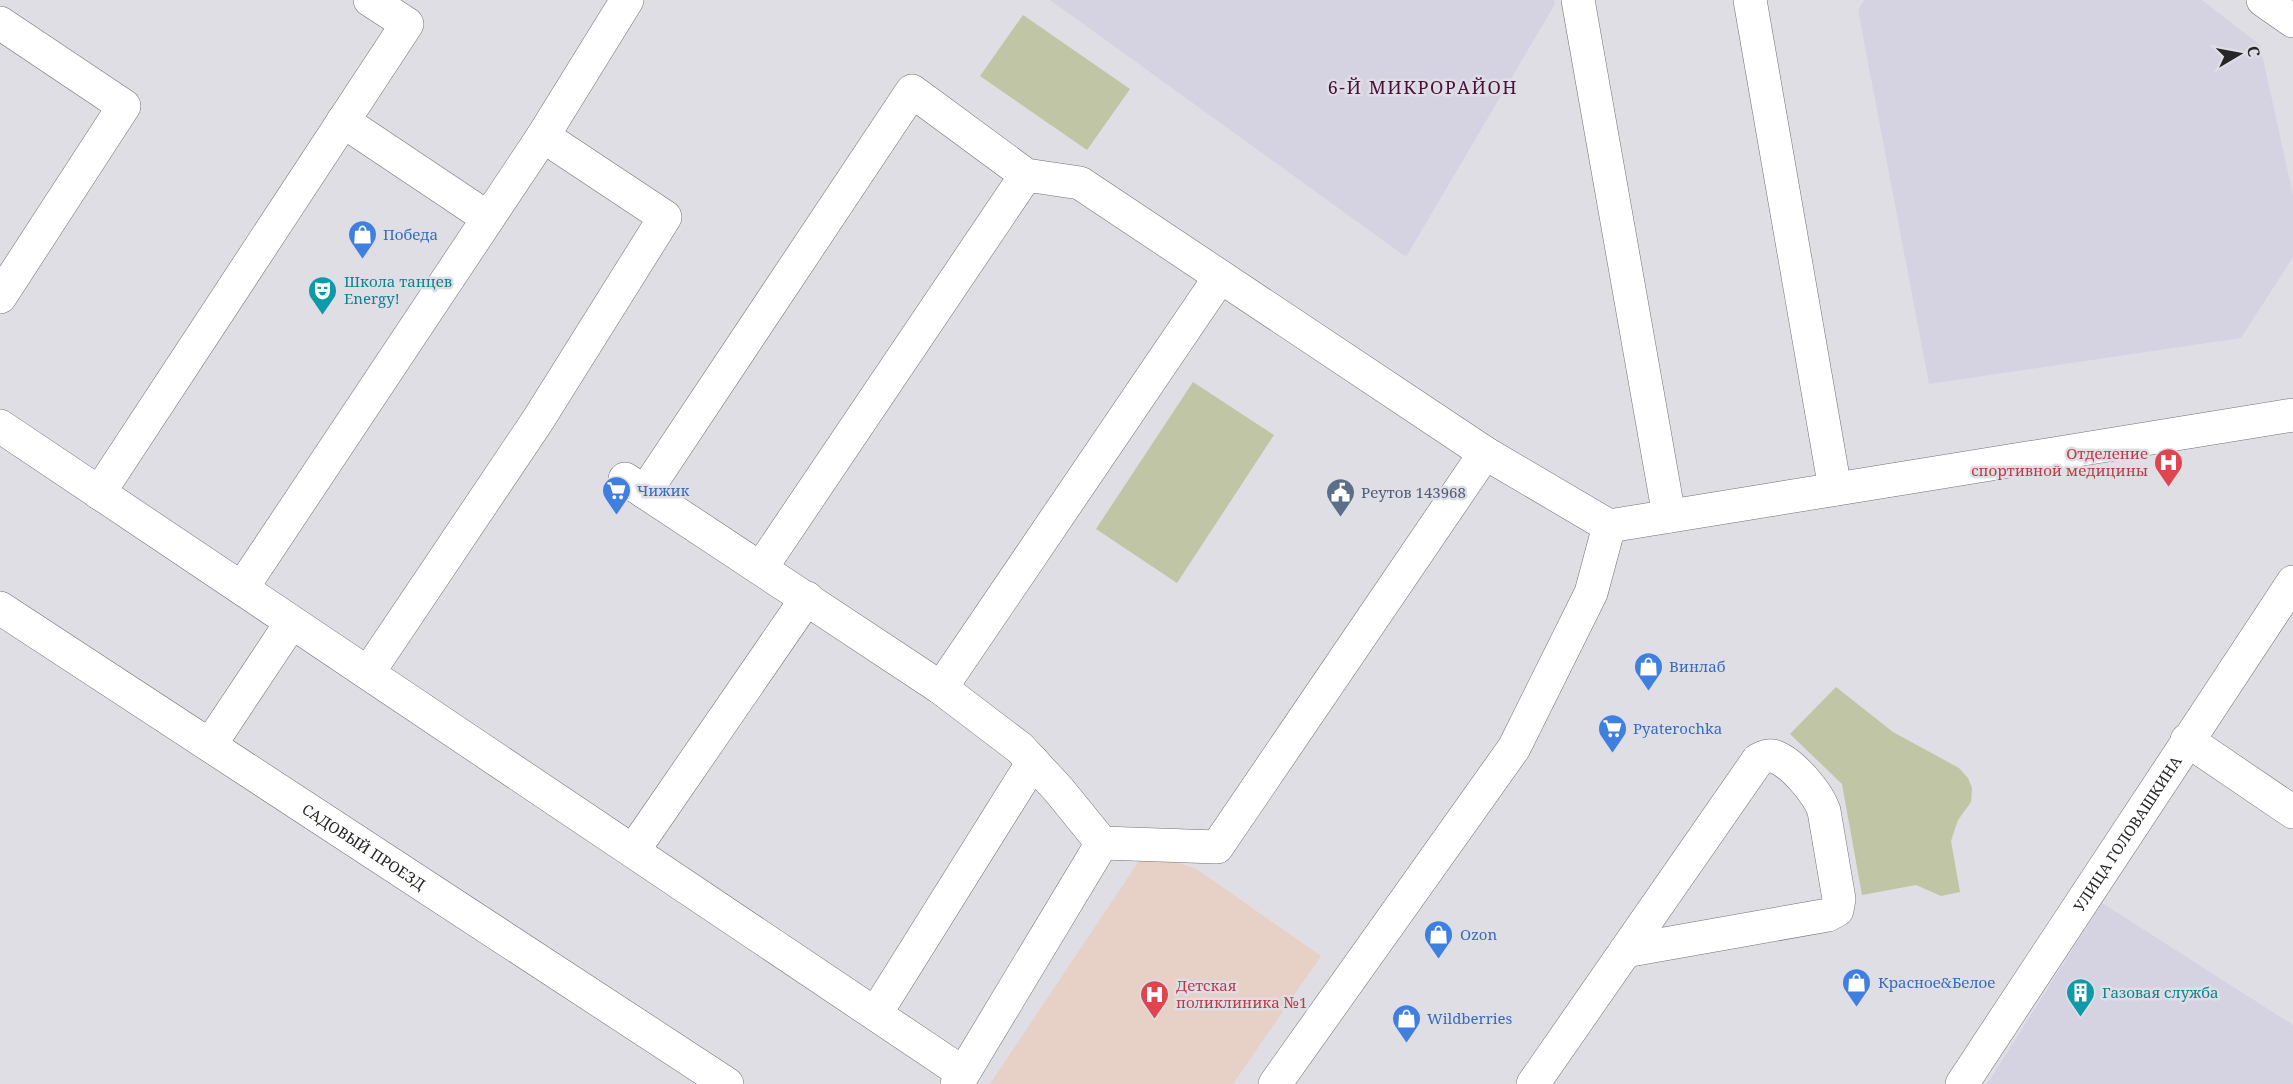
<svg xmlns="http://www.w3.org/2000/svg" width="2293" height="1084" viewBox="0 0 2293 1084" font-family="'Noto Serif',serif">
<rect width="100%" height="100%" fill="#dfdee5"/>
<g fill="#d5d3e1">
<polygon points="1050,0 1554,0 1555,4 1406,257"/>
<polygon points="1864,0 2202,0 2260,45 2293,195 2293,257 2241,338 1929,384 1858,10"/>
<polygon points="2102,903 2293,1025 2293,1084 1987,1084"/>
</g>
<polygon fill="#e7d0c5" points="1139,861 1171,861 1195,868 1321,956 1233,1084 990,1084"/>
<g fill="#bfc5a5">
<polygon points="1023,15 1130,89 1087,150 980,76"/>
<polygon points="1193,382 1274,435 1177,583 1096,529"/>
<polygon points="1836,687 1893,732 1959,768 1968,778 1972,788 1971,802 1958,820 1951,841 1960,892 1941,896 1916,885 1862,895 1842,784 1790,734"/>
</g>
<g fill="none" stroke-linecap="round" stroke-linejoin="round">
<defs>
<g id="minor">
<polyline points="1578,0 1669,516"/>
<polyline points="1750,0 1835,489"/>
<polyline points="2263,0 2293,21"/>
<polyline points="0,23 124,106 0,297"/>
<polyline points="343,121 488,218"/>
<polyline points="543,136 627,0"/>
<polyline points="0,426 963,1073"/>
<polyline points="625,479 941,688 1020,748 1058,789 1102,843 957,1084"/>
<polyline points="645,492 912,91 1026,175 1080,183 1485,453 1609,526 2293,415"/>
<polyline points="99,493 407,24 370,0"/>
<polyline points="761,568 1026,175"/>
<polyline points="242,588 543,136 665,217 538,420 368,673"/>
<path id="s1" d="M0,608L727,1084"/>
<polyline points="941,688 1220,277"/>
<polyline points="2187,740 2293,812"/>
<polyline points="210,745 291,623"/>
<polyline points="1102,843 1217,847 1485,453"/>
<polyline points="633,851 807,598"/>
<polyline points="876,1013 1033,762"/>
<polyline points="1275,1084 1514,748 1591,593 1609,526"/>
<path d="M1533,1084L1758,760C1764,757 1770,754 1776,757C1793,764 1818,793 1824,811L1839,899L1837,910L1828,915L1625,951"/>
<path id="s2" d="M1962,1084L2293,582"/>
</g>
</defs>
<use href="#minor" stroke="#706f75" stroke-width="34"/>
<use href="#minor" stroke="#fff" stroke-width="33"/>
</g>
<defs>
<symbol id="shop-pin" viewBox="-11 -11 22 30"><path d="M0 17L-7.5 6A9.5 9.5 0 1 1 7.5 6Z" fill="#3f7fe0" stroke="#dfdee5"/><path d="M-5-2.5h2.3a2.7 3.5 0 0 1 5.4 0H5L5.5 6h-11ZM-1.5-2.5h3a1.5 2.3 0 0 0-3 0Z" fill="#fff"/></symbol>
<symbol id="theatre-pin" viewBox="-11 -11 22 30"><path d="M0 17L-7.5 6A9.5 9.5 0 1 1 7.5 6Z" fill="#0f9aa8" stroke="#dfdee5"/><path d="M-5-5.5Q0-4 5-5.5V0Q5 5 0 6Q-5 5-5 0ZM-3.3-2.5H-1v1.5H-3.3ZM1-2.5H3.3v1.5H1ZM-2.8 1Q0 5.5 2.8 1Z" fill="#fff"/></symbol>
<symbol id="hospital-pin" viewBox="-11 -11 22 30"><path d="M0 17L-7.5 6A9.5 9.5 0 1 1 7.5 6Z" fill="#e0444e" stroke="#dfdee5"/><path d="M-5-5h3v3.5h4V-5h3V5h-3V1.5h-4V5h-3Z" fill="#fff"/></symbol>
<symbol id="supermarket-pin" viewBox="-11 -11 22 30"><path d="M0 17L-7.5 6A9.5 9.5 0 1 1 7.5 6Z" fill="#3f7fe0" stroke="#dfdee5"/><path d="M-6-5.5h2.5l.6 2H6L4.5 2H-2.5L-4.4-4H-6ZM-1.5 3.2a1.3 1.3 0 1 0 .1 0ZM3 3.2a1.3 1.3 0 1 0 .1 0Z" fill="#fff"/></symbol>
<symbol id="civic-pin" viewBox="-11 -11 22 30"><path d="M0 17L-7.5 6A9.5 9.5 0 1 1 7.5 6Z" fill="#5c6f8a" stroke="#dfdee5"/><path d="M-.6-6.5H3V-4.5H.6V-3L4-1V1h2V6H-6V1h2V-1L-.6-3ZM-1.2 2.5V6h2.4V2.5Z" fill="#fff"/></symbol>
<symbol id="building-pin" viewBox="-11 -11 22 30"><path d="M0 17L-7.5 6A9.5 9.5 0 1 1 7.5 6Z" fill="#0f9aa8" stroke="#dfdee5"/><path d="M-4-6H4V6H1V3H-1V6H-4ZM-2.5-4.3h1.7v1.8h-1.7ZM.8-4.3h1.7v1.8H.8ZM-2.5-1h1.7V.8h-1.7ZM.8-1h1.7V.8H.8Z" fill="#fff"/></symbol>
</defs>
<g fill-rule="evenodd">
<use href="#shop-pin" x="346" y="218" width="33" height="45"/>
<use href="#theatre-pin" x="306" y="274" width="33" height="45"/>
<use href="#hospital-pin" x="2152" y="446" width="33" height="45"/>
<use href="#supermarket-pin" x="600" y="474" width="33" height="45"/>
<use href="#civic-pin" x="1324" y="476" width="33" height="45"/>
<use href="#shop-pin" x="1632" y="650" width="33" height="45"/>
<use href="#supermarket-pin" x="1596" y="712" width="33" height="45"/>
<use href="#shop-pin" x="1422" y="918" width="33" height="45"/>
<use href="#shop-pin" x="1840" y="966" width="33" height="45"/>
<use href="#building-pin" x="2064" y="976" width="33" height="45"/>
<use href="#hospital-pin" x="1138" y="978" width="33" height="45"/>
<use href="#shop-pin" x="1390" y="1002" width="33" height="45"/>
</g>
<g text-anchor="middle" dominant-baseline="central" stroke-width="5" stroke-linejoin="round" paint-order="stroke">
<g font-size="15" fill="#366cbe" stroke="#dfdee5" text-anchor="start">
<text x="383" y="234">Победа</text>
<text x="637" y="490">Чижик</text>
<text x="1669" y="666">Винлаб</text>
<text x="1633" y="728">Pyaterochka</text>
<text x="1460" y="934">Ozon</text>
<text x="1878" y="982">Красное&amp;Белое</text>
<text x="1427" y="1018">Wildberries</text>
</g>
<g font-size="15" fill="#0d838f" stroke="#dfdee5" text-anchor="start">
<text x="344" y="281">Школа танцев<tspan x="344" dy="17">Energy!</tspan></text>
<text x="2102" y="992">Газовая служба</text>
</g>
<g font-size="15" fill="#be3a42" stroke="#dfdee5" text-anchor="end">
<text x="2148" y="453">Отделение<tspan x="2148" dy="17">спортивной медицины</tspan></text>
<text x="1176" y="985" text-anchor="start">Детская<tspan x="1176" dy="17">поликлиника №1</tspan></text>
</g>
<g font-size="15" fill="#4e5e75" stroke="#dfdee5" text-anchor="start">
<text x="1361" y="492">Реутов 143968</text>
</g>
<g font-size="15" fill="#262528" stroke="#dfdee5">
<text stroke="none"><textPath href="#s2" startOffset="300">УЛИЦА ГОЛОВАШКИНА</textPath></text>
<text stroke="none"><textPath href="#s1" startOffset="435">САДОВЫЙ ПРОЕЗД</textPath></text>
</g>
<g font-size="18" letter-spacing="1.5" fill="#49113d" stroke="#dfdee5">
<text x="1423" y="87">6-Й МИКРОРАЙОН</text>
</g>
</g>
<g transform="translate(2239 54) rotate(80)" stroke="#dfdee5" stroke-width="4.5" paint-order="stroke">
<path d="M0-4.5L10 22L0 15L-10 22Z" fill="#262528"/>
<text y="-9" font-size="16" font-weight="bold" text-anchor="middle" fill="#262528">С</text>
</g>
</svg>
